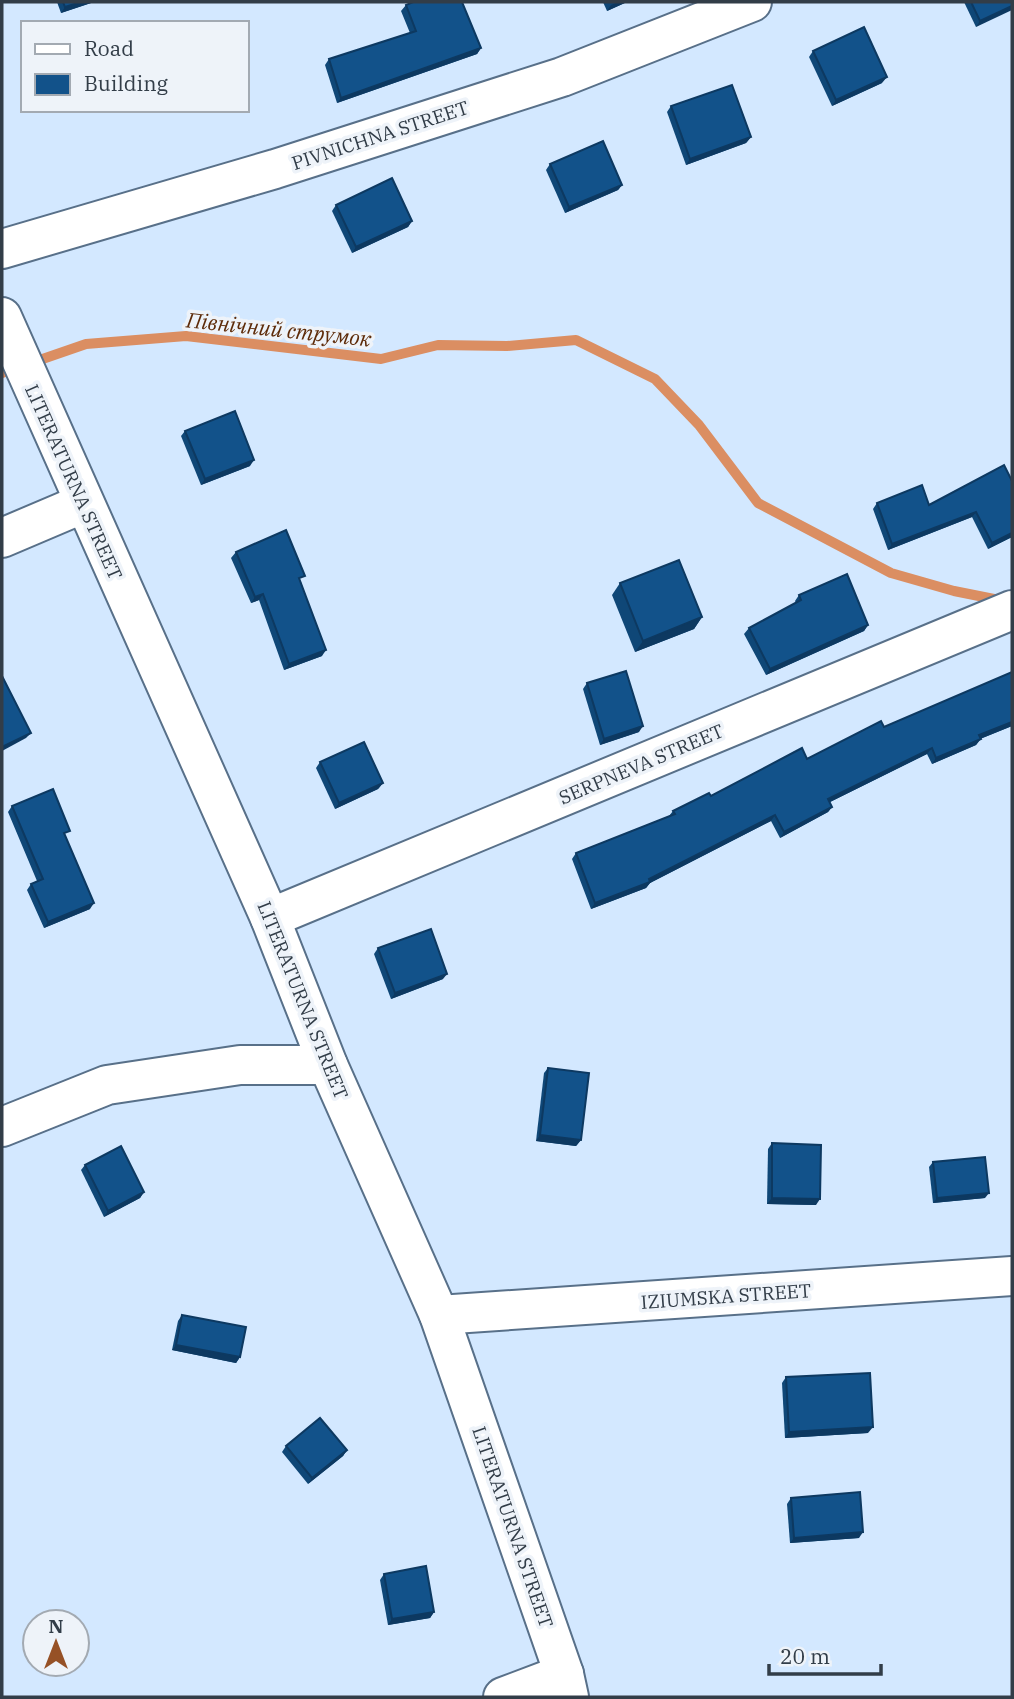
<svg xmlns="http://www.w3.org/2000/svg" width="1014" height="1699" viewBox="0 0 1014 1699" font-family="'IBM Plex Serif',serif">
<rect width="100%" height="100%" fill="#d3e8ff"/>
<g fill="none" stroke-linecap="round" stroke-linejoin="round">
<polyline stroke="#db8e62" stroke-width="10" points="2,373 86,344 186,336 381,359 438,345 507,346 576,340 655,379 699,425 758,503 891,573 954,591 1004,601"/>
<defs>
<g id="minor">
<polyline points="2,249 275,169 562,77 752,2"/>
<polyline points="2,317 270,918 328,1065 439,1315 564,1674 569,1697"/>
<polyline points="2,538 82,504"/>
<polyline points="270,918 1012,610"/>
<polyline points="2,1127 107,1085 240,1065 328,1065"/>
<polyline points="439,1315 1012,1276"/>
<polyline points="503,1697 564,1674"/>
</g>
</defs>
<use href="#minor" stroke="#587089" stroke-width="42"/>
<use href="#minor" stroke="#fff" stroke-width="38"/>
</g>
<g fill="#0f4777">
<polygon points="57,2 94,2 61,13"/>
<polygon points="603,2 627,2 607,11"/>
<polygon points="964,2 1012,2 976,27"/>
<polygon points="406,5 481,48 477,54 337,103 325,65 329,59 410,33 401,11"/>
<polygon points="813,51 882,83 832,106 809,57"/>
<polygon points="671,106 751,137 746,143 686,165 667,112"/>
<polygon points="550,164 622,185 618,190 565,213 546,170"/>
<polygon points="336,205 412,221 408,227 352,253 332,211"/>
<polygon points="185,431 250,466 201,485 181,436"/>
<polygon points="1004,465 1012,537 988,549 972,517 888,550 873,509 877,503 929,505"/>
<polygon points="236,552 301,582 322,656 284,670 259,600 251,603 231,558"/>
<polygon points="620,583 702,617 694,629 635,652 612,595"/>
<polygon points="799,595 868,625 864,631 766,675 744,634 749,628 796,603 795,601"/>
<polygon points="1012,672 1012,726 980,739 976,745 932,764 927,754 830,802 832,807 828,812 780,838 771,821 650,883 646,888 591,909 572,859 576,853 669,816 673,811 807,759 884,727"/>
<polygon points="587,683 639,732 600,745 583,689"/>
<polygon points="320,762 383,783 378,789 335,809 316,768"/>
<polygon points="12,806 66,837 90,909 44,928 27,890 31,884 37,881 8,812"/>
<polygon points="378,948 443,979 391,999 374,954"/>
<polygon points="548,1068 581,1140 576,1146 536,1141 544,1073"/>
<polygon points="772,1143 816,1205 767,1204 768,1149"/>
<polygon points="933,1162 985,1198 933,1203 929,1167"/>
<polygon points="85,1165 144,1192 140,1198 104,1217 81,1170"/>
<polygon points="182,1315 240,1357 236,1363 172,1350 178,1321"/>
<polygon points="786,1377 868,1433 785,1438 782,1383"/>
<polygon points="286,1446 347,1450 343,1456 308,1484 282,1452"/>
<polygon points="791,1498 859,1538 790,1543 787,1504"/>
<polygon points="384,1574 434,1612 430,1618 388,1625 380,1580"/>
</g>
<g fill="#0d3961">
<polygon points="81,2 94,2 61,13 65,7"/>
<polygon points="618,2 627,2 607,11 611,5"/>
<polygon points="1012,6 1012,10 976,27 980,21"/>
<polygon points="481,48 477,54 337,103 341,98"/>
<polygon points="887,77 882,83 832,106 836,100"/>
<polygon points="751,137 746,143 686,165 690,159"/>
<polygon points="622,185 618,190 565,213 569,207"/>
<polygon points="412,221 408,227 352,253 356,247"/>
<polygon points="254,460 250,466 201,485 205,479"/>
<polygon points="976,512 972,517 888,550 892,544"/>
<polygon points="1012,533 1012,537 988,549 992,543"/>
<polygon points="263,594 259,600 251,603 255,597"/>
<polygon points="702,617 694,629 635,652 643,641"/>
<polygon points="868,625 864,631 766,675 770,669"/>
<polygon points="326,650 322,656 284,670 289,664"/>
<polygon points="1012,722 1012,726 975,741 979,735"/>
<polygon points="643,726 639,732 600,745 604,739"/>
<polygon points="31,733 26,738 2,751 2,747"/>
<polygon points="981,739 976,745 932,764 936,758"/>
<polygon points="932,748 927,754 824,805 828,799"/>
<polygon points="383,783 378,789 335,809 339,803"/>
<polygon points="832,807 828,812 780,838 784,832"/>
<polygon points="775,815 771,821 650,883 646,888 591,909 595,903 649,879"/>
<polygon points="94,903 90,909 44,928 48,922"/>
<polygon points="447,974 443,979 391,999 395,993"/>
<polygon points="540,1135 581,1140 576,1146 536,1141"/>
<polygon points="144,1192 140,1198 104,1217 108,1211"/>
<polygon points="989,1193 985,1198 933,1203 937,1198"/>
<polygon points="772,1198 820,1199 816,1205 767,1204"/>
<polygon points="176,1345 240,1357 236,1363 172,1350"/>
<polygon points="873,1427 868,1433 785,1438 789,1432"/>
<polygon points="347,1450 343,1456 308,1484 312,1478"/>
<polygon points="863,1532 859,1538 790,1543 794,1538"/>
<polygon points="434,1612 430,1618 388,1625 392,1619"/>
</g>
<g fill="#12528a" stroke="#0d3961" stroke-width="2">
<polygon points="63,2 81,2 65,7"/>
<polygon points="413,2 462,2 481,48 341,98 329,59 416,31 406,5"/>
<polygon points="971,2 1012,2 1012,6 980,21"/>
<polygon points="864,27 887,77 836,100 813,51"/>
<polygon points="732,85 751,137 690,159 671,106"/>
<polygon points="603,141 622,185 569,207 550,164"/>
<polygon points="392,178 412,221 356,247 336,205"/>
<polygon points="235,411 254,460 205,479 185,431"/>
<polygon points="1004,465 1012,481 1012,533 992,543 976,512 892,544 877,503 922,485 929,505"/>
<polygon points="286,530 305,576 299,578 326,650 289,664 263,594 255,597 236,552"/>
<polygon points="679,560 702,617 643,641 620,583"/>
<polygon points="847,574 868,625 770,669 749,628 801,600 799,595"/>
<polygon points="626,671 643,726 604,739 587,683"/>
<polygon points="1012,672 1012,722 979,735 981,739 936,758 932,748 828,799 832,807 784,832 775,815 649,879 650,882 595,903 576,853 675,814 673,811 709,793 711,796 802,748 807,759 881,721 884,727"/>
<polygon points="2,676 31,733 2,747"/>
<polygon points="364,742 383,783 339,803 320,762"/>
<polygon points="53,789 70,831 64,833 94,903 48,922 31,884 43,879 12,806"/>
<polygon points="431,929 447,974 395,993 378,948"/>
<polygon points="548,1068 589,1073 581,1140 540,1135"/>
<polygon points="772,1143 821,1145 820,1199 772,1198"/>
<polygon points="121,1146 144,1192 108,1211 85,1165"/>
<polygon points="985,1157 989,1193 937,1198 933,1162"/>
<polygon points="182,1315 246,1327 240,1357 176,1345"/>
<polygon points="870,1373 873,1427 789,1432 786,1377"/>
<polygon points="320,1418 347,1450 312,1478 286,1446"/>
<polygon points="860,1492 863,1532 794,1538 791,1498"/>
<polygon points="426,1566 434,1612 392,1619 384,1574"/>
</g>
<g text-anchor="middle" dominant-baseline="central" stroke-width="7" stroke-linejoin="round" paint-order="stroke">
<g font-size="19" fill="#323d48" stroke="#eef3f9">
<text transform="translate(380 135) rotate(-18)">PIVNICHNA STREET</text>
<text transform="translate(74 482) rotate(66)">LITERATURNA STREET</text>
<text transform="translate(641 764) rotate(-23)">SERPNEVA STREET</text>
<text transform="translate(303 1000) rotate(68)">LITERATURNA STREET</text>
<text transform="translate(726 1296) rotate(-4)">IZIUMSKA STREET</text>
<text transform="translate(513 1527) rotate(71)">LITERATURNA STREET</text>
</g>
<g font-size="21" font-style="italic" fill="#5d2b09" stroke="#eef3f9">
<text transform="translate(279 329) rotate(6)">Північний струмок</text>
</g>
</g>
<rect width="1014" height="1699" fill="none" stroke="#323d48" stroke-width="7"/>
<rect x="21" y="21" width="228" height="91" fill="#eef3f9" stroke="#a3aab2" stroke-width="2"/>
<rect x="35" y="44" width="35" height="10" fill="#ffffff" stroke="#a3aab2" stroke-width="2"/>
<text x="84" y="56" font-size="21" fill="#323d48">Road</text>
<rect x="35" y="74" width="35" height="21" fill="#12528a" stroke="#a3aab2" stroke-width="2"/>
<text x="84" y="91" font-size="21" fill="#323d48">Building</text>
<g transform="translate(56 1643)"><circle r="33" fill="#eef3f9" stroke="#a3aab2" stroke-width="2"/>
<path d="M0-5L12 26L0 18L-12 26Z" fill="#965126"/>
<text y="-10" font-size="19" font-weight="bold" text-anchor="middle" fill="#323d48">N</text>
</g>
<path d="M769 1664v10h112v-10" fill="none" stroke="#323d48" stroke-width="3.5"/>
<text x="780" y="1664" font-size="21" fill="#323d48" stroke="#eef3f9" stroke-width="5" paint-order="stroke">20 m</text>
</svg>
